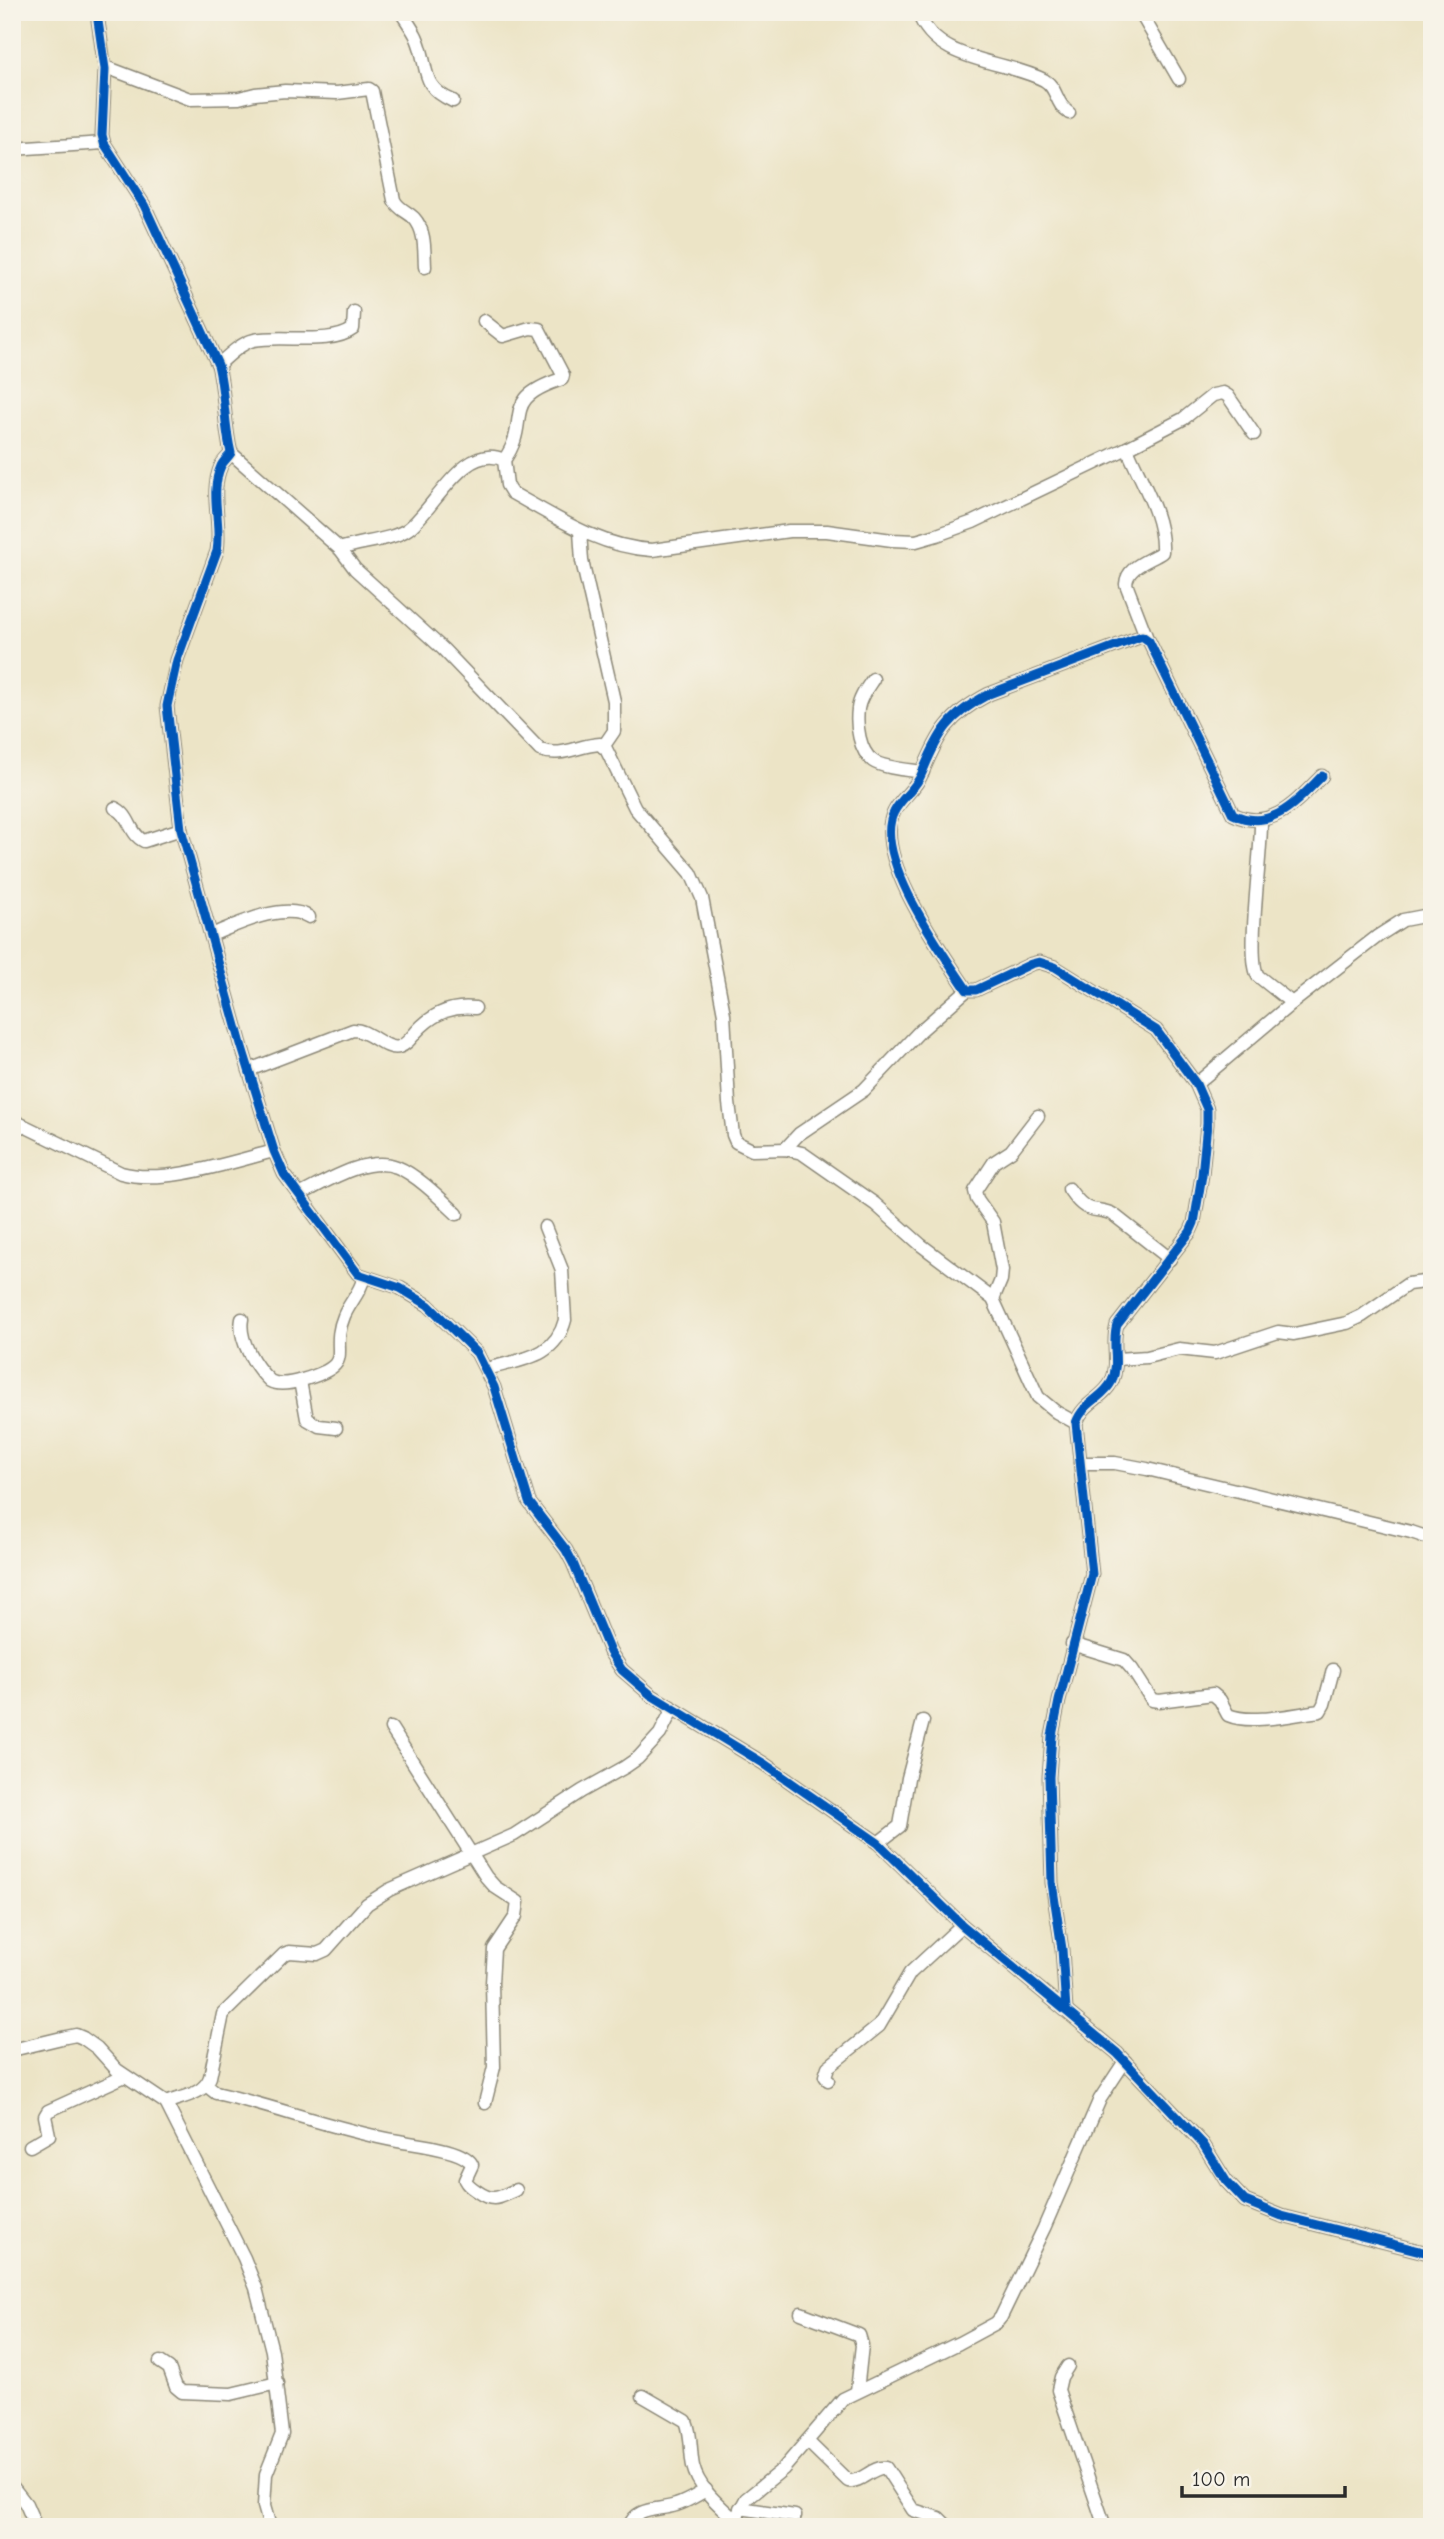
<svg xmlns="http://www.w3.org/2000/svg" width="1444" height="2539" viewBox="0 0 1444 2539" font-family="'Comic Neue',sans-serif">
<rect width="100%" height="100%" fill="#f7f3e8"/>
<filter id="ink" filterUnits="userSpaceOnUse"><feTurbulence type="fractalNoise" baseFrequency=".0143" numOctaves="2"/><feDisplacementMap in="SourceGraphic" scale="14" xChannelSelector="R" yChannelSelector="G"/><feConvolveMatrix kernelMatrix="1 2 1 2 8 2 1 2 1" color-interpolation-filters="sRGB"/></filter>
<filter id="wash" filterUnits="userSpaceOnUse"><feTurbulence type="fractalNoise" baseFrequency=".00686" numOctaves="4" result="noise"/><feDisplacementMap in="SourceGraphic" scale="28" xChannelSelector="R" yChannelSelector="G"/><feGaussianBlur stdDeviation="1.57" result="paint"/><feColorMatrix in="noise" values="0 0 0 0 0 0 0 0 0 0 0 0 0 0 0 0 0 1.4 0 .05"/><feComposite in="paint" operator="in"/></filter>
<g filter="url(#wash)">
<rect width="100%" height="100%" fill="#ece4c6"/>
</g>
<g filter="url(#ink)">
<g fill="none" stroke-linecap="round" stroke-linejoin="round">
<defs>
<g id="street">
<path d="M100,12L98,21L105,69L102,135L104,143L144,205L218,365C225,393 224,424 231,453C228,458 223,461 221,466C209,493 222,523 217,551L177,660L167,706L181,829L241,1044L274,1151L284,1174L358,1274L400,1288L428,1305L477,1353L494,1387L529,1502L566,1550L573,1563L610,1652L622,1670L651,1695L763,1763L878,1843L962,1925L1117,2053L1203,2144L1226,2181L1245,2201L1282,2216L1432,2254"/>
<path d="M401,12C406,20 412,28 416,36C430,66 418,86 453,101"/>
<path d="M918,12C935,63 1003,59 1044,80C1058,88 1055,104 1069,113"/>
<polyline points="1140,12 1179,79"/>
<path d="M105,69H111L190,99L239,98L255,94L285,91L337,93L369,89L372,91L394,200C399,210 407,211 414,218C426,231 424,251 425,267"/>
<polyline points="12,149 104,143"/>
<path d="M484,321L503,336L530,328L539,329L563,375L562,379C497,400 533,420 504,460"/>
<path d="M218,365C228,356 241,343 254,340C282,334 330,346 353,329L354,312"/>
<path d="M1127,448C1140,480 1164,516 1162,552C1149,561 1127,566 1126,584L1146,636"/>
<path d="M231,453L340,549C360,542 393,540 408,529C434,510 464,441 504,460L507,485L512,493C557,518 600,547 652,550L789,531H827L892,540L916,541L937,535L973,522L1127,448L1183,419L1213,395L1223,393L1228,396L1254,434"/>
<polyline points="580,531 582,561 614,701 614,731 603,747"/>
<path d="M340,549L355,569L443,649L540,750C562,758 578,745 600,744L606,749L635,808L691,873L702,898L724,1014L729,1103L733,1135L736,1142L752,1150L785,1149L802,1153L875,1204L921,1245L993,1299L1038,1397L1056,1412L1076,1423"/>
<path d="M873,679C867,688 859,698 858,709C856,725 859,751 873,761C883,768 910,770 923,772"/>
<path d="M115,808C131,815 129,834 144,841L181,829"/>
<path d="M1261,821C1262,851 1246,958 1258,976L1292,1003"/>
<path d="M211,935C236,925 284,901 309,917"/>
<path d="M249,1070L353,1030C368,1029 386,1051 399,1047C406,1045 411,1038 416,1032C432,1014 451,1005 475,1008"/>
<polyline points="1196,1084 1292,1003 1378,936 1403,920 1429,915"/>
<path d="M12,1120L121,1173C164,1185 231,1162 274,1151"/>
<polyline points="785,1149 799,1134 864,1090 920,1031 967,990"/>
<path d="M1069,1189C1074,1196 1081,1207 1091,1209C1100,1211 1106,1210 1114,1215L1170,1259"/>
<path d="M299,1195C326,1182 366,1155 397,1167C417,1175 441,1199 457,1214"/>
<polyline points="993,1299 1001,1280 1002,1270 993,1222 977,1199 975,1191 994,1162 1011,1151 1038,1116"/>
<path d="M242,1319C238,1340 255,1367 270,1381C279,1386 292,1383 302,1380C360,1363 328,1354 344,1316C350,1302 360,1293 364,1277"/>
<polyline points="1117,1359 1147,1357 1179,1349 1215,1353 1278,1332 1294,1334 1347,1323 1362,1316 1408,1284 1432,1281"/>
<path d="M487,1369C520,1359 555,1359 565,1320L562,1270L545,1227"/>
<polyline points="300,1381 307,1419 319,1426 336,1428"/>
<polyline points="1080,1463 1115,1463 1147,1469 1411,1532 1432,1539"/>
<path d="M1072,1644L1124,1660L1132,1669L1152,1700L1159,1701L1213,1694L1220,1700L1228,1715C1251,1725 1295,1714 1320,1711L1324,1704L1333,1670"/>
<polyline points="391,1728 486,1877 495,1887 518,1902 516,1916 494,1949 492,1983 494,2067 485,2103"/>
<polyline points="878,1843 900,1826 908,1778 923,1721"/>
<path d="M1066,2010L1062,1949L1052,1883L1049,1777L1052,1736L1059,1701L1092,1574L1076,1423C1084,1401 1103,1399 1112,1381C1120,1362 1111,1344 1117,1325L1190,1232L1194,1223L1202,1175L1207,1124V1109L1196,1084L1156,1030L1055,967L1039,962L1031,964L976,990H967C944,955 871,855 894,812C901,798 916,789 922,773C939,732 949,715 989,694L1142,636L1149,641L1233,814C1271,833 1297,801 1322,776"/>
<path d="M12,2050L66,2037L76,2035L83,2038L97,2048L117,2070L166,2103C182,2096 204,2095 210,2077L223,2014L284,1954L289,1952L317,1954L326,1950L367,1904L389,1890L514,1835L582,1791L625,1767L638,1758L660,1734L673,1708"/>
<polyline points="828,2080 825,2076 828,2067 879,2026 910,1973 962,1925"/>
<path d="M207,2086L216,2093C277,2107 336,2130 398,2141C413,2144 466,2149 472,2165L465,2180C468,2186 472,2188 478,2192C494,2203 499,2197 516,2190"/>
<polyline points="166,2103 244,2258 256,2288 272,2351 282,2434 266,2474 264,2506 270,2527"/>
<polyline points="30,2146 49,2135 45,2116 48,2111 125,2076"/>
<polyline points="801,2313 859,2335 862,2345 857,2391"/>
<polyline points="160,2362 169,2368 176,2387 182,2392 231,2394 277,2383"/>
<polyline points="1068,2366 1061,2377 1058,2390 1105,2527"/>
<path d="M643,2396L686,2421C692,2435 690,2452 693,2466C698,2488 719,2505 735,2520"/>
<path d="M807,2441L848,2481C862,2483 872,2466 886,2468L913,2510L939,2518L948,2527"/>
<polyline points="12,2486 26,2504 36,2527"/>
<polyline points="740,2508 795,2516"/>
<path d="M629,2527C636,2506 658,2511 676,2505C686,2502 697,2495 706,2490"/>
<polyline points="731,2527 746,2499 783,2469 843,2399 959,2343 996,2323 1001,2317 1044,2228 1100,2099 1125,2061"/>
</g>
</defs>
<use href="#street" stroke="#8c8878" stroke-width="15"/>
<use href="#street" stroke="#fff" stroke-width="12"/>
<defs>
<g id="cycleway">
<path d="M100,12L98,21L105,69L102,135L104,143L144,205L218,365C225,393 224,424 231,453C228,458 223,461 221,466C209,493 222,523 217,551L177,660L167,706L181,829L241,1044L274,1151L284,1174L358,1274L400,1288L428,1305L477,1353L494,1387L529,1502L566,1550L573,1563L610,1652L622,1670L651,1695L763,1763L878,1843L962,1925L1117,2053L1203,2144L1226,2181L1245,2201L1282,2216L1432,2254"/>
<path d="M1066,2010L1062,1949L1052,1883L1049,1777L1052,1736L1059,1701L1092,1574L1076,1423C1084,1401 1103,1399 1112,1381C1120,1362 1111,1344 1117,1325L1190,1232L1194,1223L1202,1175L1207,1124V1109L1196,1084L1156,1030L1055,967L1039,962L1031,964L976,990H967C944,955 871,855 894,812C901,798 916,789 922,773C939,732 949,715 989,694L1142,636L1149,641L1233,814C1271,833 1297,801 1322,776"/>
</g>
</defs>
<use href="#cycleway" stroke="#f7f3e8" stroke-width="13"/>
<use href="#cycleway" stroke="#0057b8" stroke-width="9"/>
</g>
</g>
<rect width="1444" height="2539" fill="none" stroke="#f7f3e8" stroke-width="42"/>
<path d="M1182 2486v10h163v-10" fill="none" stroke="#2b2b2b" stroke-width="3.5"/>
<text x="1192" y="2486" font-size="21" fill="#2b2b2b" stroke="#f7f3e8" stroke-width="5" paint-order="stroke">100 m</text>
</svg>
